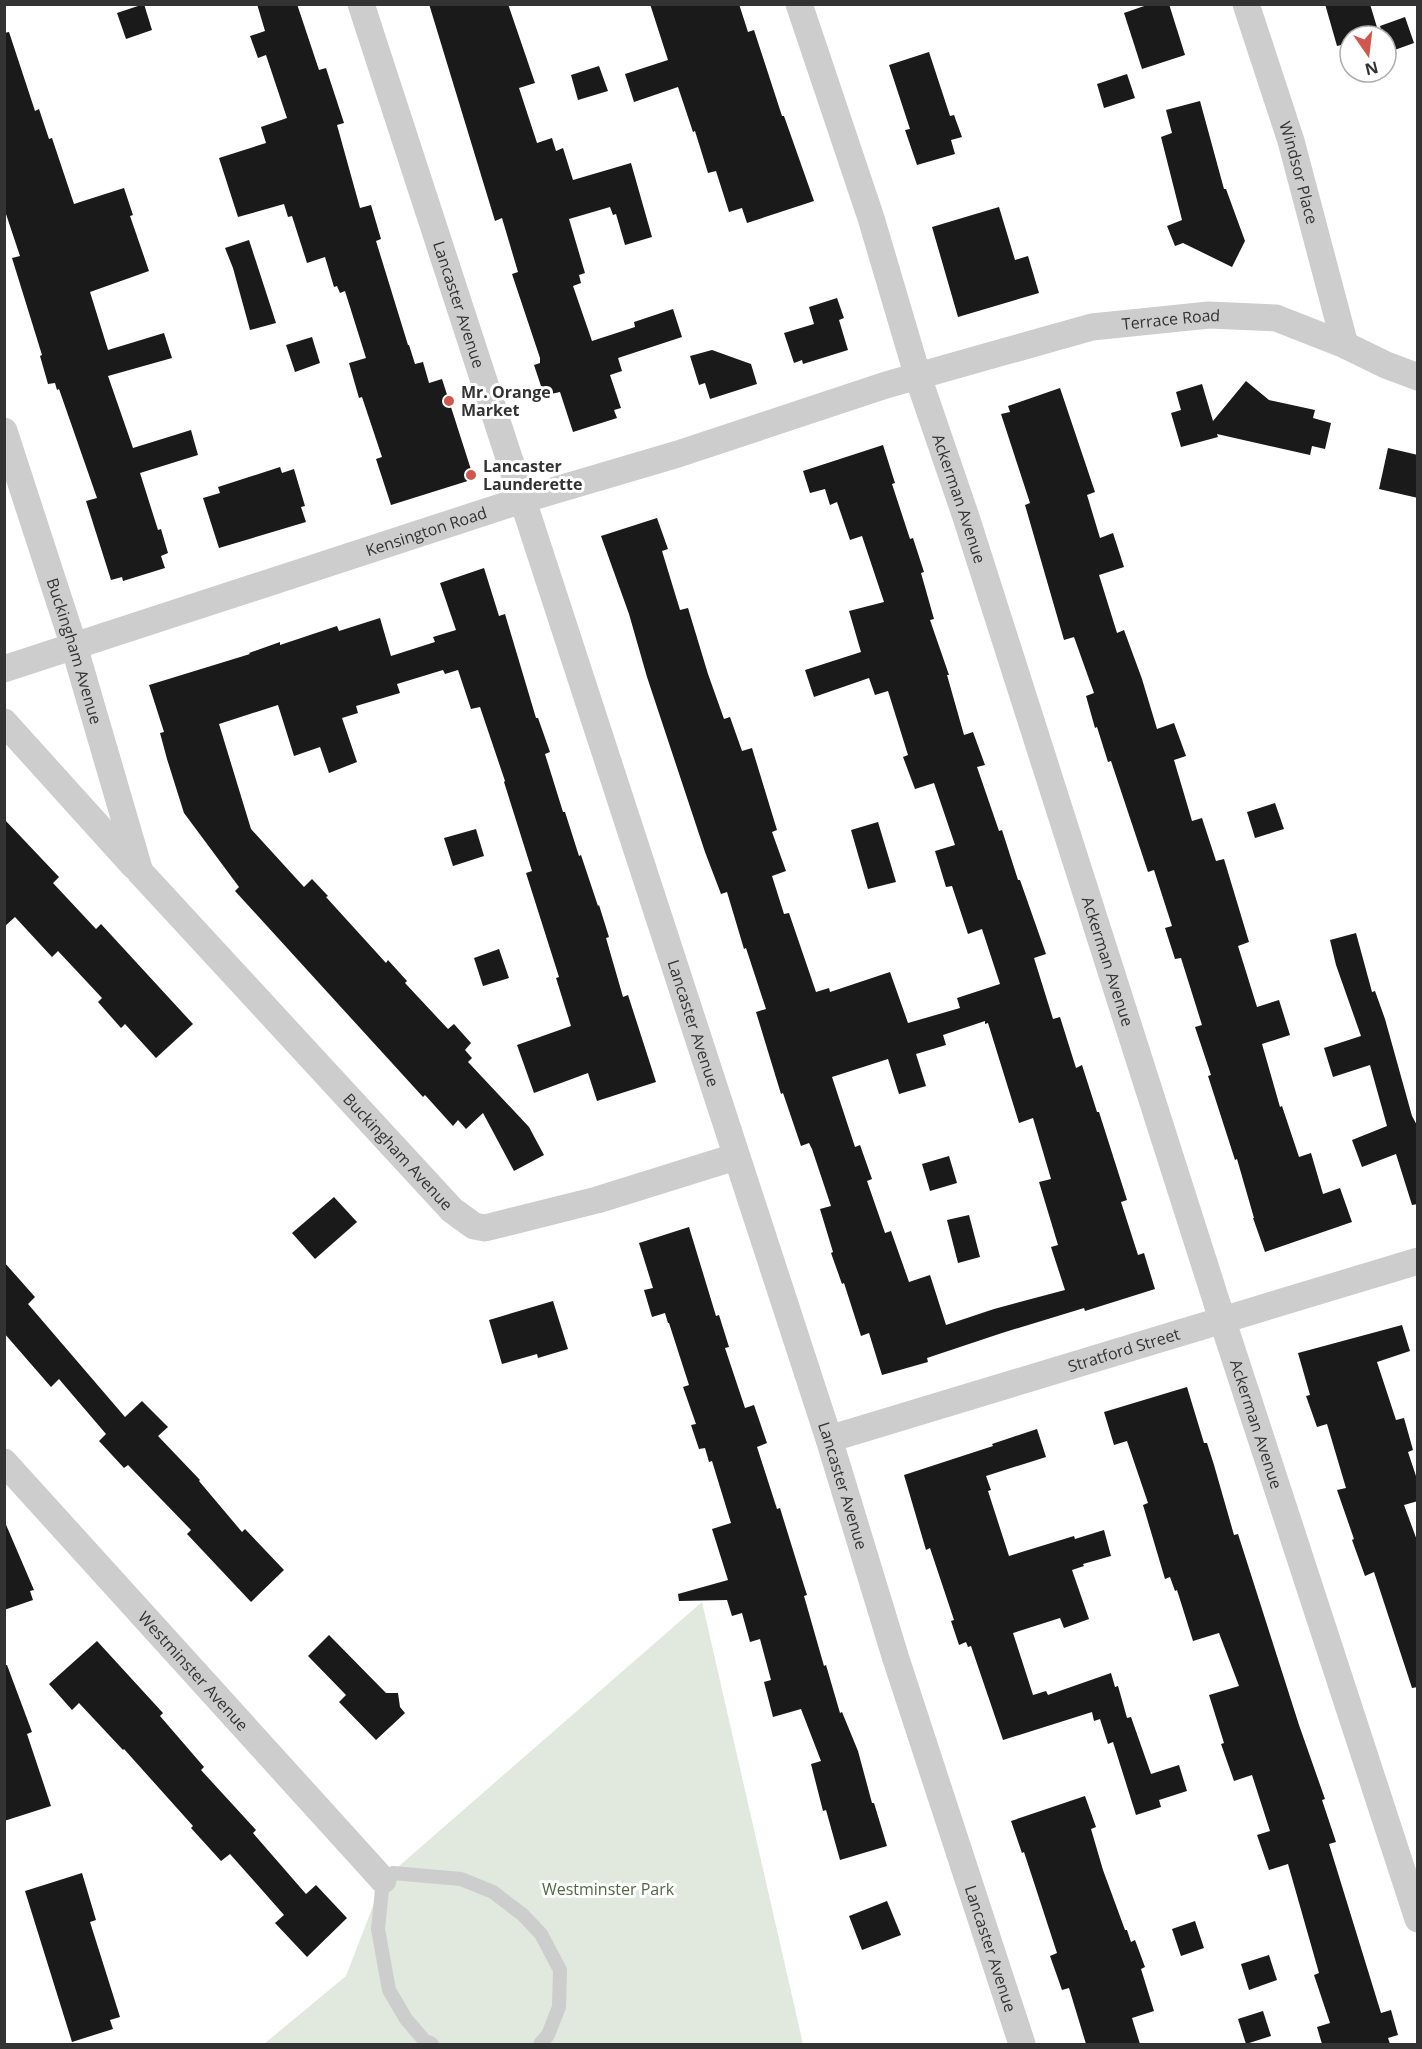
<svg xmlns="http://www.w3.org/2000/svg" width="1422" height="2049" viewBox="0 0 1422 2049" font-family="'Open Sans',sans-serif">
<rect width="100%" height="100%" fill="#fff"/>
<polygon fill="#e1e8dd" points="702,1602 803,2044 264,2044 346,1976 383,1880"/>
<g fill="#1a1a1a" fill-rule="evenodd">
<polygon points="144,4 152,30 126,39 117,13"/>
<polygon points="257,4 297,4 319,70 326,68 344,123 337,125 360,208 371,205 381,239 376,241 408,345 409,345 415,364 423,362 429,383 442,379 474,479 391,505 376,459 382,457 362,397 359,398 349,363 366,358 345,291 340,293 337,286 334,287 325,257 307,263 292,216 288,217 284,204 238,217 219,158 266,143 261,127 287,118 266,55 258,58 250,36 265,31"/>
<polygon points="429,4 508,4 535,83 519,88 537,143 552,138 556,151 563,148 573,180 631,163 652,237 625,245 616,214 613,215 610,207 569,219 585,273 579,275 581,283 573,286 592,341 635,327 634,322 673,309 682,337 618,358 622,371 610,375 621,408 614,410 617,418 573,432 560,392 551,394 550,390 543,392 534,365 540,363 540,358 512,274 518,272 502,218 495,221"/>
<polygon points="650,4 739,4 748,32 754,30 782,116 784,116 814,201 747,223 742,208 729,212 716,171 708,173 695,131 693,132 678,87 634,102 625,74 668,60"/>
<polygon points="1150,4 1169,4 1185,55 1142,69 1124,13"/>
<polygon points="1325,4 1370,4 1379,34 1372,36 1350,36 1350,43 1337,46"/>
<polygon points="1405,17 1414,43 1389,52 1386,36 1383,36 1380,26"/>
<polygon points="9,32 35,111 39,109 49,139 52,138 74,204 124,188 133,215 130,216 149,271 90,292 108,350 164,333 172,358 108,376 133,448 191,430 198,455 140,473 158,530 161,529 168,553 161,556 165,568 123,581 122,577 111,580 86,501 97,498 59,389 57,390 55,383 48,384 40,356 42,355 12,258 20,256 4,208 4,33"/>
<polygon points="929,52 950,116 954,115 962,137 951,140 955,154 917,165 905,130 910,129 889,65"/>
<polygon points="599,66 608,91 578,100 571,75"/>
<polygon points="1127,74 1135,98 1104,108 1097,84"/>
<polygon points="1200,101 1224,189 1226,189 1245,241 1232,267 1183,243 1175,246 1167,226 1182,220 1161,137 1172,133 1166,110"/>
<polygon points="999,207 1015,260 1028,256 1039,293 958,317 932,227"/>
<polygon points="249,240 276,323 250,330 233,268 225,248"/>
<polygon points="837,298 844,318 839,320 848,350 803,364 802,360 794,363 784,333 814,324 809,307"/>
<polygon points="312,337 320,363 295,372 286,345"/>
<polygon points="712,350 751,364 757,384 710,399 705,383 699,385 690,356"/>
<polygon points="1246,381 1269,400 1315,410 1313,418 1331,423 1325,449 1312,446 1310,455 1217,434 1218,437 1181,447 1171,413 1181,410 1176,392 1202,384 1213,421"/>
<polygon points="1060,388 1095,492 1087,495 1100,538 1113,533 1124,567 1099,575 1117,633 1124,630 1142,679 1157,729 1174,723 1186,756 1174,760 1192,821 1202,818 1216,861 1224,859 1249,942 1238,946 1257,1007 1279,1000 1290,1035 1262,1044 1280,1107 1282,1106 1299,1157 1311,1153 1323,1194 1340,1188 1352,1222 1265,1252 1253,1218 1254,1218 1237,1159 1235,1160 1208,1076 1211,1075 1195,1027 1202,1025 1181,958 1175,959 1165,928 1172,926 1154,870 1148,872 1111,761 1108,762 1097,727 1095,728 1086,696 1094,693 1074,637 1064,640 1025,505 1030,503 1001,414 1010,412 1008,406"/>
<path d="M883,445L895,483L892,484L910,539L913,538L924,572L921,573L934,619L930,620L949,675H947L964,735L973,732L985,765L977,767L999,831L1002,830L1018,880H1020L1046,954L1034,958L1053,1019L1060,1017L1076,1068L1082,1065L1097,1112H1099L1127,1200L1121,1202L1138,1255L1144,1253L1155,1289L1085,1311L1084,1308L1002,1333L927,1358L928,1362L882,1375L869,1333L861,1336L844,1283L842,1284L831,1253L833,1252L820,1209L831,1206L812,1149L809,1143L801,1146L783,1093L781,1094L756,1012L766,1009L746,948L744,949L727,892L721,894L705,852L647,677L629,614L601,536L657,518L668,549L662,551L680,610L688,608L708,674L724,719L730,717L742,751L752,748L777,830L772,832L786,871L772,876L784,914L789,913L816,992L829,988L830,992L890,972L908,1023L960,1008L957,998L1000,984L982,929L968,934L952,886L946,887L935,851L955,845L934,783L915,789L903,757L908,755L888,691L875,695L869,678L814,697L805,670L861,652L849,611L884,602L862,536L850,540L837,502L830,505L825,489L810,493L803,471ZM985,1021V1024L988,1023L1019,1123L1033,1118L1051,1179L1039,1182L1058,1245L1051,1247L1065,1290L994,1309L946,1325L930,1275L909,1282L891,1231L885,1233L867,1181L872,1179L860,1145L855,1147L832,1077L888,1059L899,1094L926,1086L916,1054L946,1045L943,1035Z"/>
<polygon points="1388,448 1418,455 1418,498 1379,489"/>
<polygon points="280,467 282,473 294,469 305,506 301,507 306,522 219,548 203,498 220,493 218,487"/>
<polygon points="484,568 499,616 505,614 536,718 538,718 550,752 545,754 563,812 565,812 579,856 581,855 598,906 599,905 609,937 606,938 623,997 628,995 656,1082 597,1101 588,1073 534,1093 517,1045 571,1026 556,978 559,977 526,873 532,871 504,782 505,781 480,707 471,709 458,670 445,674 443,670 397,684 400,693 356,706 358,713 342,718 357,762 329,773 320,747 294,756 278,705 219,724 251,829 304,887 312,879 328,896 326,897 386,963 388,960 407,981 405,983 448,1029 454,1024 471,1043 465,1050 472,1058 468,1062 529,1127 544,1155 514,1171 483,1113 466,1129 458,1120 453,1126 425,1095 423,1097 235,891 239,887 184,813 167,759 160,733 164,732 149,685 250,654 249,653 280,642 280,645 337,626 339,631 380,618 391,656 435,642 433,637 456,630 440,583"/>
<polygon points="1275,803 1284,829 1255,838 1247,812"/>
<polygon points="4,819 59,877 53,883 96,929 101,924 193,1024 156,1058 125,1024 121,1028 98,1002 102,998 58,951 52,957 15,917 4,927"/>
<polygon points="878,822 896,882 868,889 851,830"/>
<polygon points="476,829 484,856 453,866 444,838"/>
<polygon points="1356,933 1372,992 1375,991 1385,1019 1412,1116 1418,1127 1418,1204 1412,1205 1396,1154 1362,1167 1352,1140 1387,1126 1370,1065 1333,1077 1324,1048 1361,1036 1336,965 1330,940"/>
<polygon points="499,949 509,978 483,986 474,958"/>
<polygon points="949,1156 957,1183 930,1191 922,1164"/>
<polygon points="334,1197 357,1222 315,1259 292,1233"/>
<polygon points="969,1215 980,1257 958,1263 947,1220"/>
<polygon points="689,1227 716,1316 719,1315 729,1347 725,1348 745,1408 754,1405 767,1443 757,1447 777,1509 780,1508 801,1576 807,1595 804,1596 824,1666 826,1665 840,1713 842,1712 858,1751 872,1803 874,1803 887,1846 840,1860 826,1810 823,1811 811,1764 821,1761 801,1709 773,1717 764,1682 771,1680 760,1639 750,1642 742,1613 732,1616 727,1600 679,1601 678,1594 728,1580 712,1529 731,1523 712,1461 709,1462 705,1448 699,1449 691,1425 696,1424 683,1387 689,1385 669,1323 668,1323 665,1313 652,1317 644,1290 653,1288 639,1243"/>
<polygon points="4,1262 35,1297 28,1304 125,1417 142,1401 168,1427 158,1436 200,1480 199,1481 242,1532 245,1529 284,1570 251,1602 187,1534 191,1530 128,1465 124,1468 99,1441 106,1434 59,1379 51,1387 4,1333"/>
<polygon points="553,1301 568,1349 538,1358 537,1354 502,1364 489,1320"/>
<polygon points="1402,1325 1410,1351 1377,1362 1396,1420 1404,1418 1413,1450 1408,1452 1418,1482 1418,1501 1404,1505 1418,1543 1418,1687 1412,1688 1374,1572 1365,1576 1352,1540 1354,1539 1337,1490 1346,1488 1327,1424 1317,1427 1306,1396 1310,1395 1298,1353"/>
<polygon points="1187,1387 1204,1443 1207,1443 1214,1465 1234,1535 1238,1534 1299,1725 1325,1799 1322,1800 1336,1842 1329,1844 1381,2013 1391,2010 1398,2035 1388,2038 1390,2044 1322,2044 1317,2027 1330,2023 1314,1975 1319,1973 1288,1864 1269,1870 1257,1835 1270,1831 1252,1775 1234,1781 1221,1744 1224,1743 1209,1695 1239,1686 1219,1633 1193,1641 1177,1590 1175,1591 1170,1577 1165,1579 1143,1505 1148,1503 1127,1441 1114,1445 1104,1412"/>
<polygon points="1037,1429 1046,1457 986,1476 991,1490 988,1491 1009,1556 1074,1536 1075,1539 1104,1530 1111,1556 1083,1564 1084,1566 1072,1570 1089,1619 1064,1628 1060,1618 1013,1633 1033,1695 1046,1691 1048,1695 1111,1673 1115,1687 1118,1686 1127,1718 1131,1717 1151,1774 1179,1765 1187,1791 1159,1800 1161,1807 1136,1815 1113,1742 1108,1744 1100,1719 1094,1721 1092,1712 1003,1740 971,1646 968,1647 966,1642 959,1645 951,1621 954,1620 930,1548 926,1550 904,1475 993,1446 992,1444"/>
<polygon points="4,1520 34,1590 30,1591 33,1600 4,1610"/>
<polygon points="329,1635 386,1693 398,1693 400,1707 405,1713 376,1740 339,1702 346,1695 308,1656"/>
<polygon points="97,1641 163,1713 160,1716 204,1767 201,1770 256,1830 253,1833 306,1894 316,1885 347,1918 307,1957 275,1923 284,1915 230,1854 221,1861 191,1828 193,1826 124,1749 123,1750 79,1703 72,1710 49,1684"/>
<polygon points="4,1665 7,1665 32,1732 27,1734 51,1806 4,1821"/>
<polygon points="1085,1796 1096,1827 1091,1829 1103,1870 1125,1930 1127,1930 1131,1942 1135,1940 1145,1967 1141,1969 1154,2011 1132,2018 1140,2044 1086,2044 1069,1988 1062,1990 1050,1956 1057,1953 1024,1852 1022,1853 1011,1821"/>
<polygon points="82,1873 96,1920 90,1922 120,2017 110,2020 113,2029 72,2042 25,1891"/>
<polygon points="887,1901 901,1935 862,1950 849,1916"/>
<polygon points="1195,1921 1204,1948 1181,1956 1172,1929"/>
<polygon points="1269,1955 1277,1980 1249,1990 1241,1964"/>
<polygon points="1263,2011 1271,2036 1246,2044 1238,2019"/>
</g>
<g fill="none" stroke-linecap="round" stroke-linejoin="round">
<polyline stroke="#cdcdcd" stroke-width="14" points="432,2044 424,2040 406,2019 389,1990 378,1929 383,1880 393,1873 461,1879 493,1892 523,1915 541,1934 560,1970 559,2007 548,2035 540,2044"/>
<g stroke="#cdcdcd" stroke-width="27">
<path id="s1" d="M361,4L829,1439L896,1659L1022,2044"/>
<path id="s2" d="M799,4L871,218L918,377L966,517L1222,1319L1418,1919"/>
<path id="s3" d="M1246,4L1291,141L1345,345"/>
<path id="s4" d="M4,431L74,646L140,872L452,1210L474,1226L485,1228L597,1200L735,1157"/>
<path id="s5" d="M4,669L522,500L678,454L886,385L1092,327L1209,315L1276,318L1345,345L1386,365L1418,377"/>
<polyline points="4,722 134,866"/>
<path id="s6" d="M829,1439L1418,1261"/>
<path id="s7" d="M4,1462L383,1880"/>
</g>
</g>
<g fill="#d1564e" stroke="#fff" stroke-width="2">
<circle cx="449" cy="401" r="6"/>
<circle cx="471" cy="475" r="6"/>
</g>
<g text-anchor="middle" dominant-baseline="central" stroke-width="6" stroke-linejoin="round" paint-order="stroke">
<g font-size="16" fill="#333" stroke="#fff">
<text stroke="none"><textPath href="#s3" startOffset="177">Windsor Place</textPath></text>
<text stroke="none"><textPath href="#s1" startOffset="316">Lancaster Avenue</textPath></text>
<text stroke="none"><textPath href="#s5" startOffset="1220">Terrace Road</textPath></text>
<text stroke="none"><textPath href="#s2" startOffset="520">Ackerman Avenue</textPath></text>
<text stroke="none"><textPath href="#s5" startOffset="444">Kensington Road</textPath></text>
<text stroke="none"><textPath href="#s4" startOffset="231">Buckingham Avenue</textPath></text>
<text stroke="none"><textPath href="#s2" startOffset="1006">Ackerman Avenue</textPath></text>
<text stroke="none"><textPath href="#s1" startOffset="1072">Lancaster Avenue</textPath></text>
<text stroke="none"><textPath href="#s4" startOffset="842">Buckingham Avenue</textPath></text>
<text stroke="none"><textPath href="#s6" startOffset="308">Stratford Street</textPath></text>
<text stroke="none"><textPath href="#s2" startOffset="1492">Ackerman Avenue</textPath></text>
<text stroke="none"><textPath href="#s1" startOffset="1558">Lancaster Avenue</textPath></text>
<text stroke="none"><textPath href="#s7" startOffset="282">Westminster Avenue</textPath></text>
<text stroke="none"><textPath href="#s1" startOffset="2044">Lancaster Avenue</textPath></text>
</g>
<g font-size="16" font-weight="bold" fill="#333" stroke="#fff" text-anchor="start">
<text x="461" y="392">Mr. Orange<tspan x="461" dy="18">Market</tspan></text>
<text x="483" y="466">Lancaster<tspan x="483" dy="18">Launderette</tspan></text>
</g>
<g font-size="16" fill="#516a45" stroke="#fff">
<text x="608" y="1889">Westminster Park</text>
</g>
</g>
<rect width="1422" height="2049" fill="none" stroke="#333333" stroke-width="12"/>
<g transform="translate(1368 54) rotate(166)"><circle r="28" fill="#ffffff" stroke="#adadad" stroke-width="1.5"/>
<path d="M0-4.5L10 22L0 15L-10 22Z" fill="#d1564e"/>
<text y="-9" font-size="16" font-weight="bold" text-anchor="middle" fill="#333333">N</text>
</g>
</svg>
